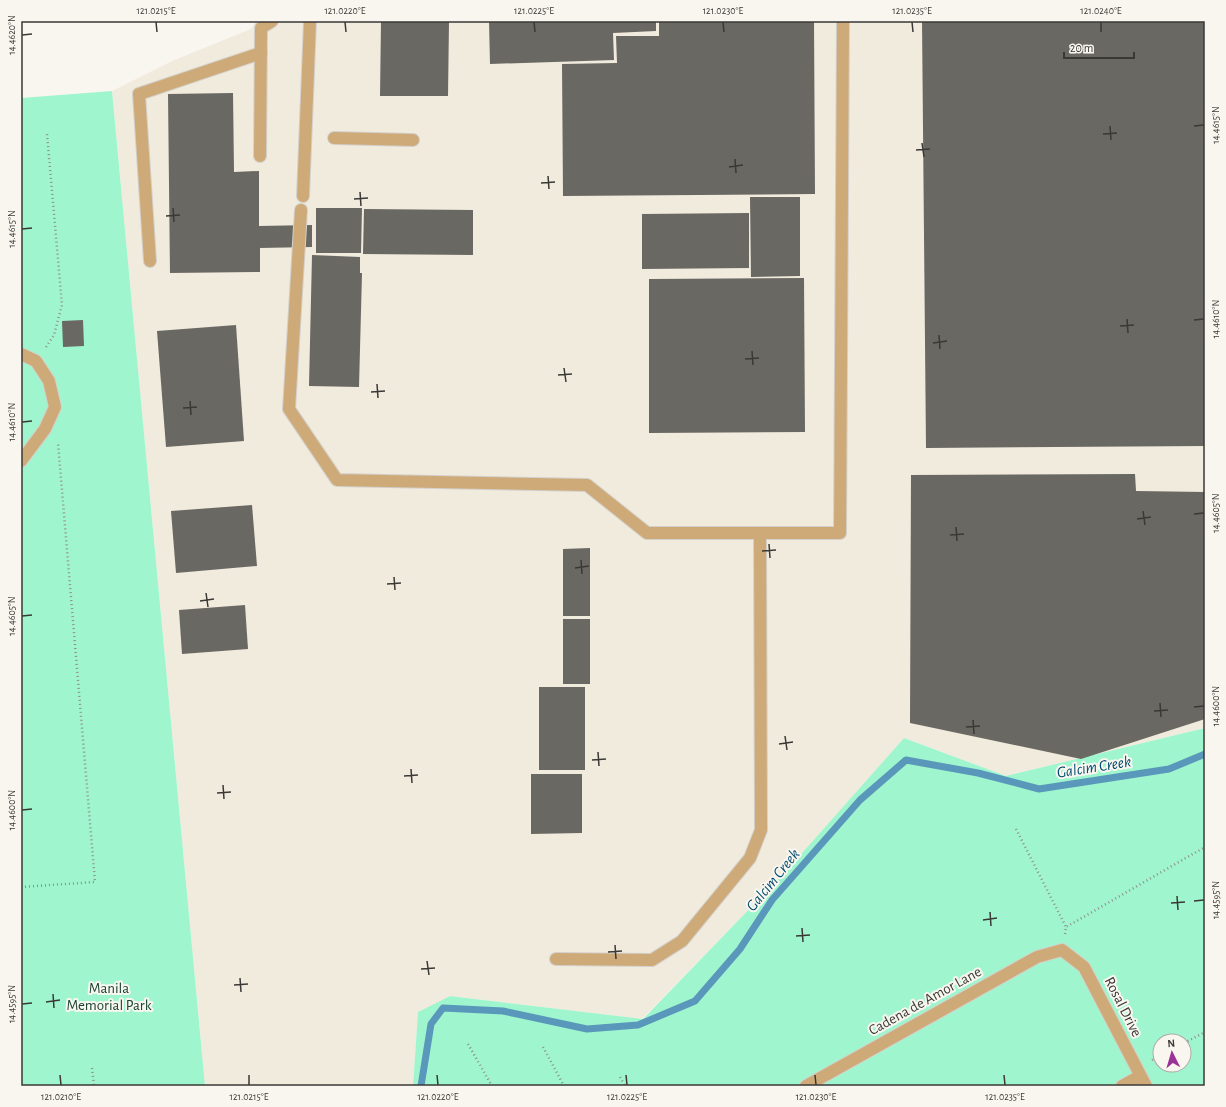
<svg xmlns="http://www.w3.org/2000/svg" width="1226" height="1107" viewBox="0 0 1226 1107" font-family="'Alegreya Sans',sans-serif">
<rect width="100%" height="100%" fill="#f9f6f0"/>
<polygon fill="#f1ebde" points="256,21 1205,21 1205,728 1006,776 904,738 787,870 642,1019 450,996 418,1012 413,1086 205,1086 112,91 172,61 251,29"/>
<g fill="#9ff6ce" fill-rule="evenodd">
<polygon points="112,91 205,1086 21,1086 21,98"/>
<path d="M1205,728V1086H413L418,1012L450,996L643,1019L787,870L904,738L1006,776ZM1160,1041H1184V1065H1160Z"/>
</g>
<g fill="none" stroke-linecap="round" stroke-linejoin="round">
<polyline stroke="#5a98bb" stroke-width="7" points="421,1086 431,1024 443,1008 503,1011 587,1029 638,1025 695,1001 740,949 772,900 860,800 906,760 978,773 1039,789 1169,769 1205,754"/>
</g>
<g fill="#6a6862">
<polygon points="381,21 449,21 448,96 380,96"/>
<polygon points="489,21 656,21 656,31 613,33 614,60 490,64"/>
<polygon points="659,21 814,21 815,194 563,196 562,64 617,63 616,36 659,36"/>
<polygon points="922,21 1205,21 1205,446 926,448"/>
<polygon points="233,93 234,172 259,171 259,226 312,225 312,247 260,248 260,272 170,273 168,94"/>
<polygon points="750,197 800,197 800,276 751,277"/>
<polygon points="316,208 362,208 361,253 316,253"/>
<polygon points="364,209 473,210 473,255 363,254"/>
<polygon points="749,213 749,268 642,269 642,214"/>
<polygon points="312,255 360,257 360,273 362,273 359,387 309,386"/>
<polygon points="804,278 805,432 649,433 649,279"/>
<polygon points="83,320 84,346 63,347 62,321"/>
<polygon points="236,325 244,441 166,447 157,331"/>
<polygon points="1135,474 1136,491 1205,492 1205,719 1081,759 910,723 911,475"/>
<polygon points="252,505 257,566 176,573 171,511"/>
<polygon points="590,548 590,616 563,616 563,549"/>
<polygon points="245,605 248,649 182,654 179,610"/>
<rect x="563" y="619" width="27" height="65"/>
<rect x="539" y="687" width="46" height="83"/>
<polygon points="531,774 582,774 582,833 531,834"/>
</g>
<g fill="none" stroke-linecap="round" stroke-linejoin="round">
<defs>
<g id="minor">
<polyline points="334,138 413,140"/>
<polyline points="260,156 261,28 272,21"/>
<polyline points="303,196 310,21"/>
<polyline points="301,210 289,409 337,480 587,485 647,533 840,533 843,21"/>
<polyline points="150,261 139,94 261,53"/>
<polyline points="21,354 36,361 49,381 55,407 45,429 21,461"/>
<polyline points="556,959 652,960 682,941 750,858 761,830 760,533"/>
<polyline points="806,1086 1037,957 1062,950 1084,967 1146,1086"/>
<polyline points="1122,1086 1140,1076"/>
</g>
</defs>
<use href="#minor" stroke="#d3d0cb" stroke-width="14"/>
<g stroke="#918f8b" stroke-width="2.5" stroke-dasharray="1 3" stroke-linecap="butt">
<polyline points="46,347 54,335 62,305 47,134"/>
<polyline points="1016,829 1066,927"/>
<polyline points="21,887 95,882 58,443"/>
<polyline points="1065,934 1066,927 1205,847"/>
<polyline points="1184,1043 1205,1032"/>
<polyline points="468,1044 492,1086"/>
<polyline points="543,1047 564,1086"/>
<polyline points="1152,1060 1160,1056"/>
<polyline points="92,1068 94,1086"/>
<polyline points="620,1077 625,1086"/>
</g>
<use href="#minor" stroke="#cfaa79" stroke-width="12"/>
</g>
<path fill="none" stroke="#3a3936" stroke-width="1.5" d="M156,22L157,32M345,22L346,32M534,22L535,32M723,22L724,32M912,22L913,32M1101,22V32M22,35L32,34M1110,126L1111,140M1194,126L1204,125M1103,134L1117,133M922,143L924,157M916,150L930,149M735,159L736,173M729,167L743,165M548,176L549,189M541,183L555,182M360,192L361,206M354,199L368,198M173,208L174,222M166,216L180,215M22,229L32,228M1127,319L1128,333M1194,320L1204,319M1120,326L1134,325M939,335L940,349M933,343L947,341M752,351L753,365M745,359L759,358M564,368L566,382M558,375L572,374M377,384L378,398M371,392L385,391M190,401L191,415M183,408L197,407M22,422L32,421M1143,511L1145,525M1194,514L1204,513M1137,519L1151,517M956,527L957,541M950,535L964,534M769,544L770,558M762,551L776,550M581,560L582,574M575,568L589,566M394,577L395,590M387,584L401,583M206,593L208,607M200,601L214,599M22,616L32,615M1160,703L1161,717M1194,707L1204,706M1154,711L1168,710M973,720L974,734M966,727L980,726M785,736L787,750M779,744L793,742M598,752L599,766M592,760L606,759M411,769L412,783M404,776L418,775M223,785L224,799M217,793L231,792M22,810L32,809M1177,896L1178,910M1194,901L1204,900M1171,903L1185,902M990,912L991,926M983,920L997,918M802,928L803,942M796,936L810,935M615,945L616,959M608,952L622,951M427,961L429,975M421,969L435,968M240,978L241,992M234,985L248,984M53,994L54,1008M46,1002L60,1000M22,1004L32,1003M60,1075L61,1085M249,1075V1085M437,1075L438,1085M626,1075L627,1085M815,1075L816,1085M1004,1075L1005,1085"/>
<g text-anchor="middle" dominant-baseline="central" stroke-width="4" stroke-linejoin="round" paint-order="stroke">
<g font-size="15" fill="#194432" stroke="#f9f6f0">
<text x="109" y="988">Manila<tspan x="109" dy="17">Memorial Park</tspan></text>
</g>
<g font-size="15" fill="#3a3936" stroke="#f9f6f0">
<text transform="translate(925 1001) rotate(-29)">Cadena de Amor Lane</text>
<text transform="translate(1123 1007) rotate(63)">Rosal Drive</text>
</g>
<g font-size="16" font-style="italic" fill="#004c6e" stroke="#f9f6f0">
<text transform="translate(1094 767) rotate(-9)">Galcim Creek</text>
<text transform="translate(773 880) rotate(-51)">Galcim Creek</text>
</g>
</g>
<rect width="1226" height="1107" fill="none" stroke="#f9f6f0" stroke-width="44"/>
<g transform="translate(1172 1053) rotate(355)"><circle r="19" fill="#f9f6f0" stroke="#adaaa6"/>
<path d="M0-3L7 15L0 10L-7 15Z" fill="#9b3396"/>
<text y="-6" font-size="11" font-weight="bold" text-anchor="middle" fill="#3a3936">N</text>
</g>
<path d="M1064 52v6h70v-6" fill="none" stroke="#3a3936" stroke-width="2"/>
<text x="1070" y="52" font-size="12" fill="#3a3936" stroke="#f9f6f0" stroke-width="3" paint-order="stroke">20 m</text>
<rect x="22" y="22" width="1182" height="1063" fill="none" stroke="#3a3936" stroke-width="1.5"/>
<g font-size="10" text-anchor="middle" fill="#3a3936">
<text x="156" y="14">121.0215°E</text>
<text x="345" y="14">121.0220°E</text>
<text x="534" y="14">121.0225°E</text>
<text x="723" y="14">121.0230°E</text>
<text x="912" y="14">121.0235°E</text>
<text x="1101" y="14">121.0240°E</text>
<text transform="translate(11 35) rotate(-90)" y="4">14.4620°N</text>
<text transform="translate(1215 125) rotate(-90)" y="4">14.4615°N</text>
<text transform="translate(11 229) rotate(-90)" y="4">14.4615°N</text>
<text transform="translate(1215 319) rotate(-90)" y="4">14.4610°N</text>
<text transform="translate(11 422) rotate(-90)" y="4">14.4610°N</text>
<text transform="translate(1215 513) rotate(-90)" y="4">14.4605°N</text>
<text transform="translate(11 616) rotate(-90)" y="4">14.4605°N</text>
<text transform="translate(1215 706) rotate(-90)" y="4">14.4600°N</text>
<text transform="translate(11 810) rotate(-90)" y="4">14.4600°N</text>
<text transform="translate(1215 900) rotate(-90)" y="4">14.4595°N</text>
<text transform="translate(11 1004) rotate(-90)" y="4">14.4595°N</text>
<text x="61" y="1100">121.0210°E</text>
<text x="249" y="1100">121.0215°E</text>
<text x="438" y="1100">121.0220°E</text>
<text x="627" y="1100">121.0225°E</text>
<text x="816" y="1100">121.0230°E</text>
<text x="1005" y="1100">121.0235°E</text>
</g>
</svg>
